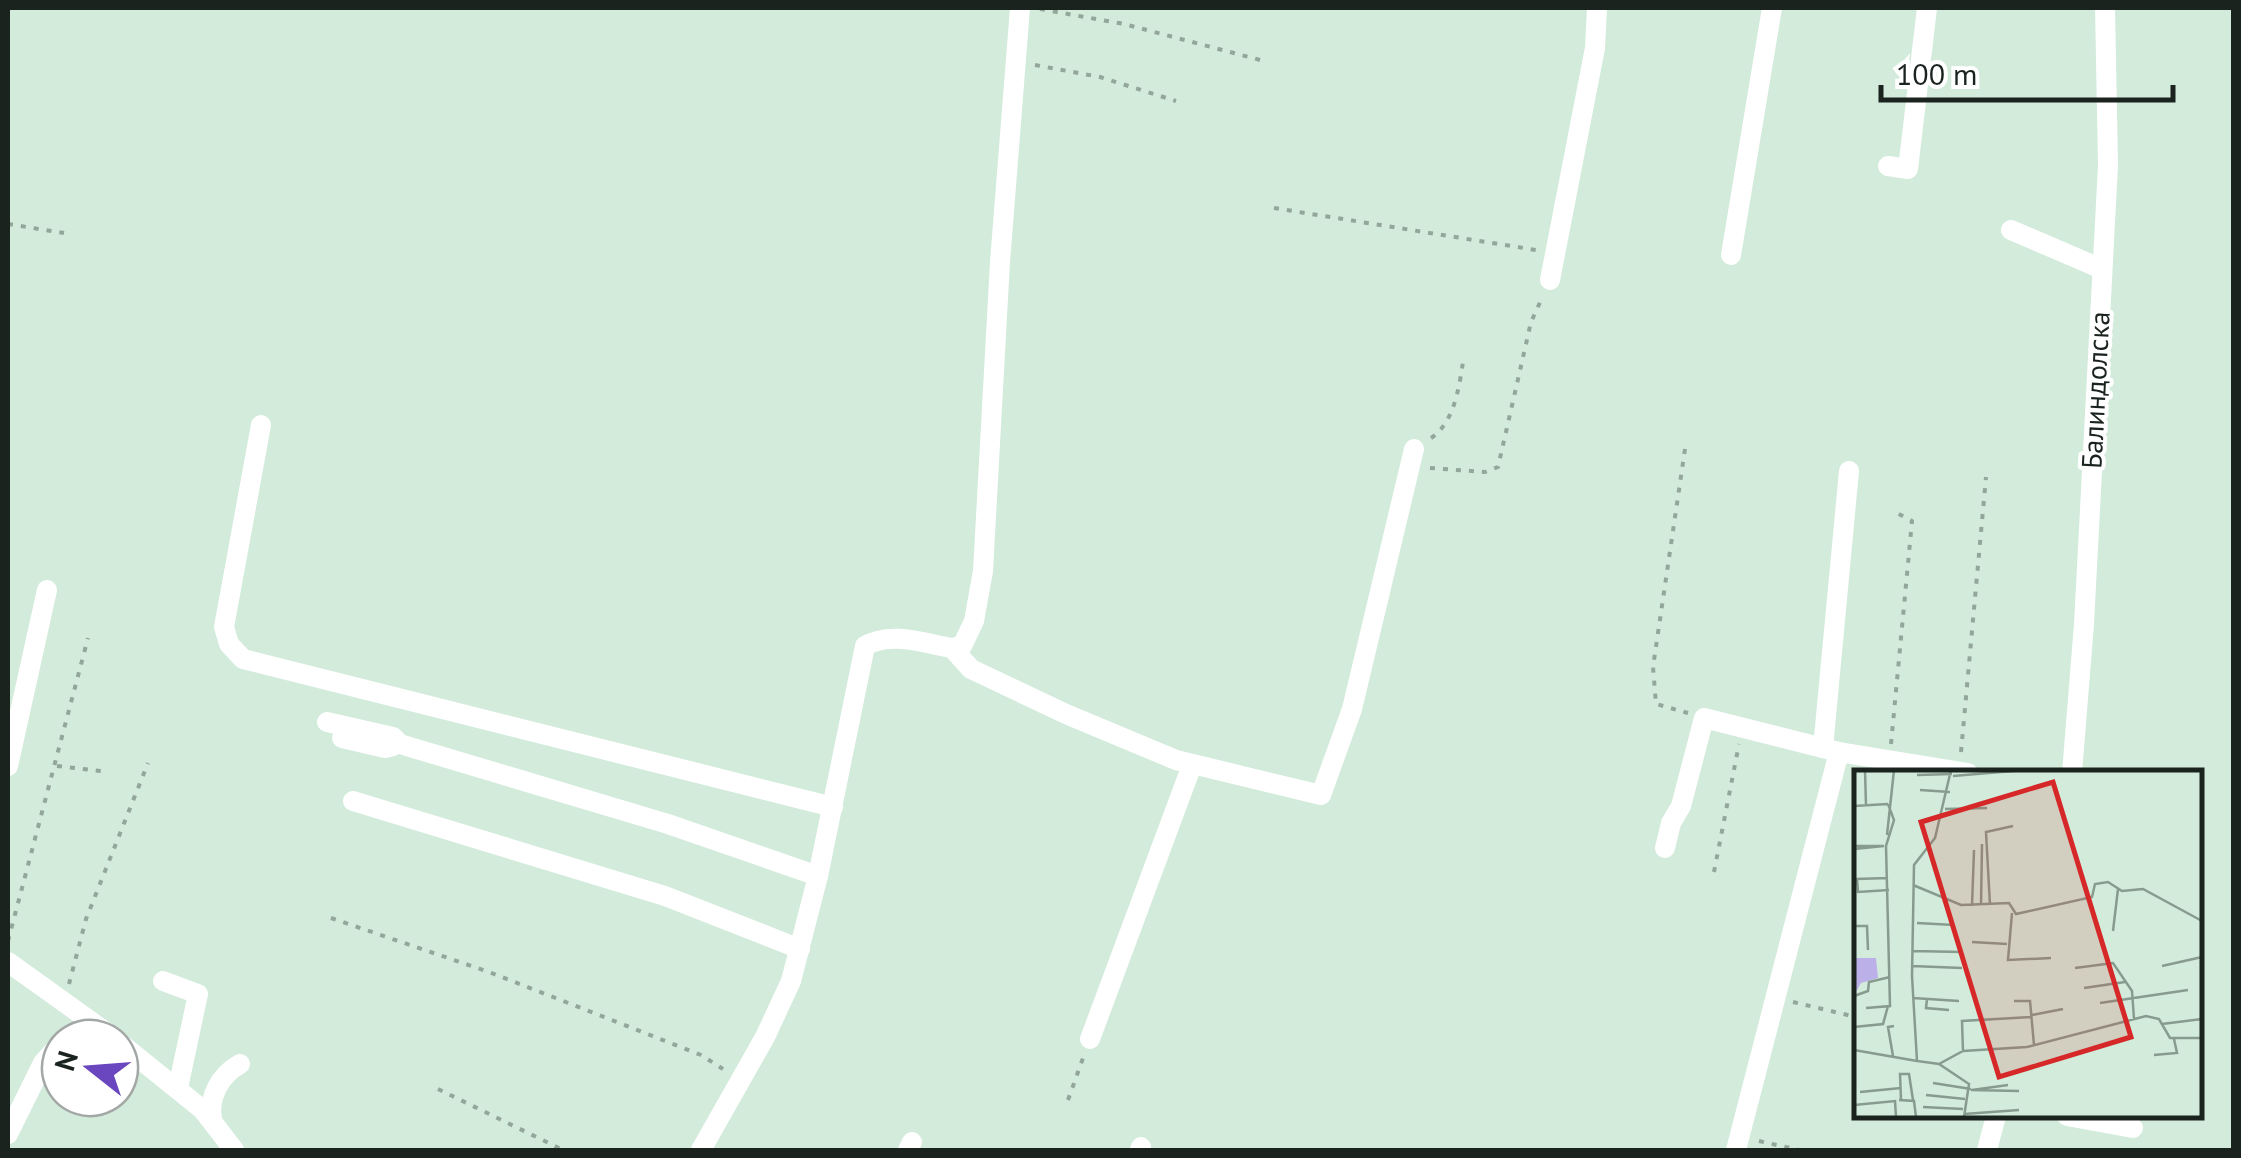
<svg xmlns="http://www.w3.org/2000/svg" width="2241" height="1158" viewBox="0 0 2241 1158" font-family="'PT Sans',sans-serif">
<rect width="100%" height="100%" fill="#d2ebdb"/>
<g fill="none" stroke-linecap="round" stroke-linejoin="round">
<g stroke="#93a69a" stroke-width="4" stroke-dasharray="5 8" stroke-linecap="butt">
<polyline points="1040,9 1124,24 1264,61"/>
<polyline points="1035,65 1100,77 1176,101"/>
<polyline points="1274,208 1536,250"/>
<polyline points="8,224 64,233"/>
<path d="M1431,438C1454,423 1459,388 1463,362"/>
<polyline points="1685,449 1653,667 1656,704 1688,713"/>
<polyline points="1430,468 1485,472 1498,467 1531,322 1542,298"/>
<polyline points="1891,744 1912,521 1893,511"/>
<polyline points="1961,752 1986,477"/>
<polyline points="57,766 101,771"/>
<polyline points="1714,872 1739,744"/>
<polyline points="331,918 489,972 701,1055 723,1069"/>
<polyline points="8,941 88,638"/>
<polyline points="69,984 86,919 148,763"/>
<polyline points="1793,1002 1856,1017"/>
<polyline points="438,1089 563,1150"/>
<polyline points="1068,1100 1083,1058"/>
<polyline points="1759,1141 1799,1150"/>
</g>
<g stroke="#fff" stroke-width="20">
<polyline points="1888,166 1908,169 1927,8"/>
<polyline points="2011,230 2102,269"/>
<polyline points="1731,255 1772,8"/>
<polyline points="1550,280 1595,48 1597,8"/>
<polyline points="261,425 224,627 229,644 243,659 833,807"/>
<polyline points="952,648 971,669 1066,714 1176,760 1321,795 1352,709 1414,449"/>
<polyline points="327,722 393,737 400,744 668,824 818,876"/>
<polyline points="342,738 385,748 393,746"/>
<polyline points="1823,748 1849,471"/>
<polyline points="8,766 47,590"/>
<polyline points="2072,773 2084,624 2108,165 2105,8"/>
<polyline points="353,801 665,896 800,949"/>
<polyline points="1665,848 1671,823 1681,806 1704,718 1839,752 1968,773"/>
<polyline points="8,962 114,1038"/>
<polyline points="163,981 198,994 178,1088"/>
<polyline points="1090,1039 1192,765"/>
<polyline points="120,1043 203,1110 234,1150"/>
<polyline points="2067,1116 2133,1128"/>
<path d="M212,1120C208,1097 220,1075 240,1064"/>
<polyline points="8,1134 43,1063 60,1044"/>
<path d="M701,1150L765,1037L791,981L818,876L865,646C891,631 923,643 952,648L962,646L974,621L983,571L1000,262L1020,8"/>
<polyline points="908,1150 912,1142"/>
<polyline points="1140,1150 1141,1147"/>
<polyline points="1736,1150 1839,752"/>
<polyline points="1987,1150 1996,1116"/>
</g>
</g>
<g text-anchor="middle" dominant-baseline="central" stroke-width="8" stroke-linejoin="round" paint-order="stroke">
<g font-size="28" fill="#1a231e" stroke="#fff">
<text transform="translate(2095 390) rotate(-87)">Балиндолска</text>
</g>
</g>
<g transform="translate(1854 770)">
<rect width="348" height="348" fill="#d2ebdb"/>
<path d="M0,188H22L24,208L7,213L0,225Z" fill="#bbb1e8"/>
<path fill="none" stroke="#889b8f" stroke-width="2.5" d="M11,0L12,36M97,0L81,68L60,95L58,206L63,291L85,294L115,314L110,347M63,5L98,4M99,6L171,0M66,20L96,22M0,36L34,34M91,39L133,38M33,65L40,0M0,76H30L0,79M2,109L34,108M3,109L4,122L35,120M59,115L107,135L155,133L162,144L238,127L241,114L254,112L268,121L289,119L348,151M127,135L128,74M136,135L132,62L159,56M118,136L120,80M158,143L154,190L197,188M63,153L100,155M0,156H13L14,180M259,161L264,119M118,172L153,174M58,181L108,182M58,196L108,198M308,196L348,187M221,198L259,193L278,221L280,249M230,218L271,212M0,226L14,221L15,212L36,207M59,228L105,231M73,229L72,238L95,240M160,231H176L180,275M246,233L334,220M12,238L36,236L32,76L40,50L34,34M178,245L209,239M308,254L348,249M0,257L29,254L34,236M0,280L63,291M109,281L108,251L177,247M300,285L323,283L320,269M39,286L34,257L40,256M85,294L109,281L173,277L292,246L305,249L316,268H348M79,313L117,319M117,320L165,321M118,320L154,315M6,322L47,318M72,325L111,329M45,330L60,331L62,347M47,330L46,304H55L59,330M0,335L41,331L42,347M69,337L109,339M110,344L165,340"/>
<path fill="#d62828" fill-opacity="0.15" stroke="#d62828" stroke-width="5" d="M199,12L277,267L145,307L67,52Z"/>
<rect width="348" height="348" fill="none" stroke="#1a231e" stroke-width="5"/>
</g>
<rect width="2241" height="1158" fill="none" stroke="#1a231e" stroke-width="20"/>
<g transform="translate(90 1068) rotate(287)"><circle r="48" fill="#ffffff" stroke="#a3a7a5" stroke-width="2.5"/>
<path d="M0-8L18 38L0 25L-18 38Z" fill="#6a46bf"/>
<text y="-15" font-size="28" font-weight="bold" text-anchor="middle" fill="#1a231e">N</text>
</g>
<path d="M1881 85v15h292v-15" fill="none" stroke="#1a231e" stroke-width="5"/>
<text x="1896" y="85" font-size="30" fill="#1a231e" stroke="#ffffff" stroke-width="8" paint-order="stroke">100 m</text>
</svg>
